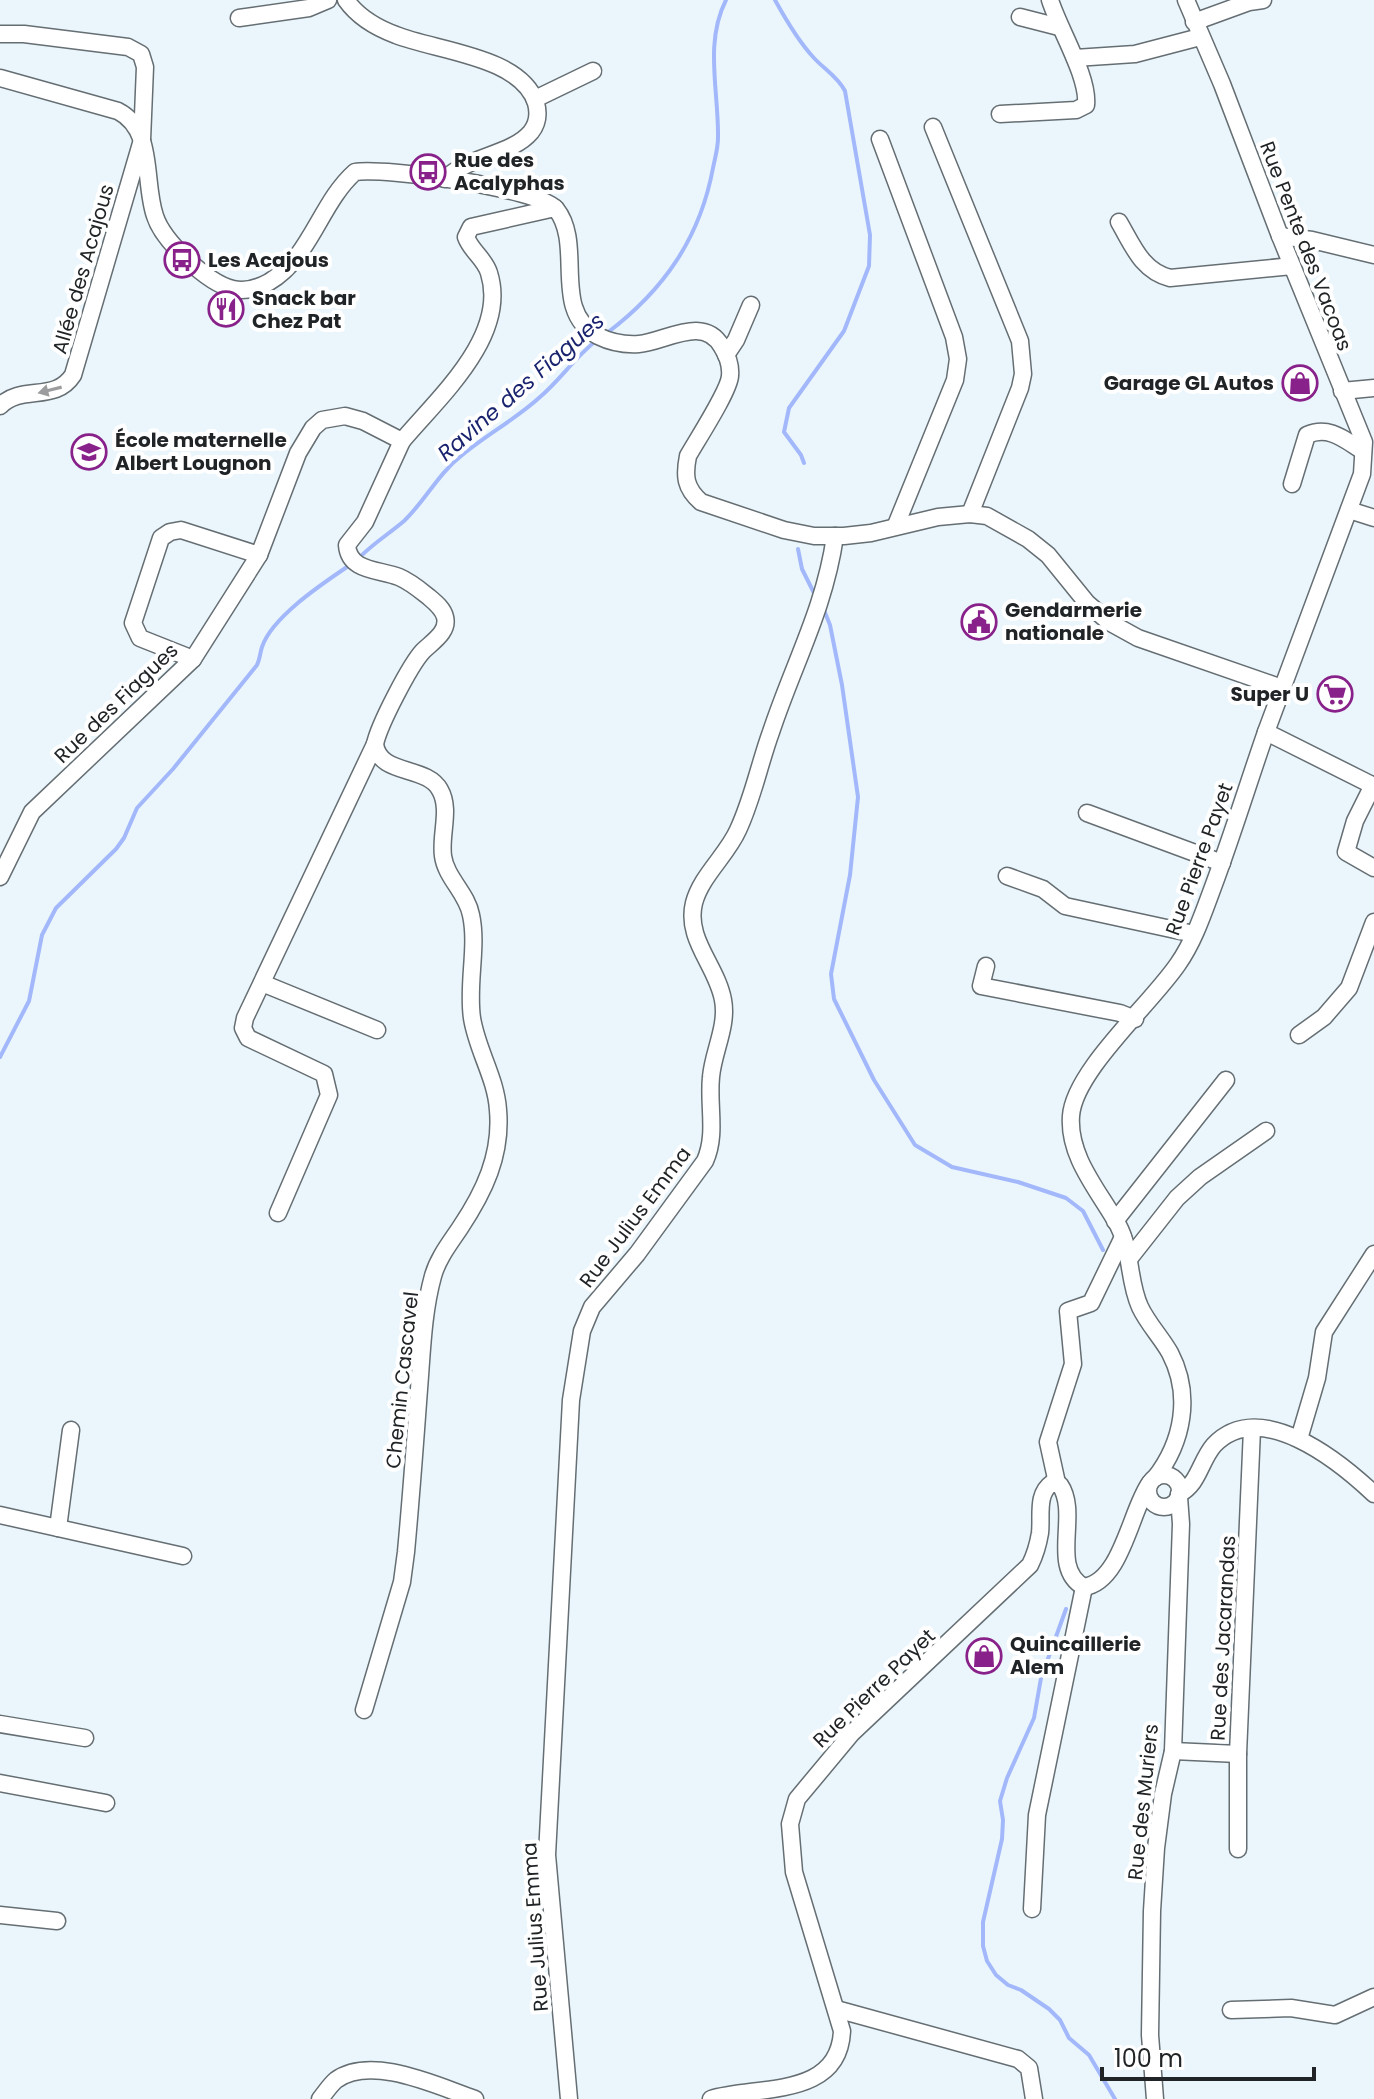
<svg xmlns="http://www.w3.org/2000/svg" width="1374" height="2099" viewBox="0 0 1374 2099" font-family="Poppins,sans-serif">
<rect width="100%" height="100%" fill="#ebf6fc"/>
<g fill="none" stroke-linecap="round" stroke-linejoin="round">
<g stroke="#a2b8fb" stroke-width="4">
<path d="M775,0C786,20 798,41 814,58C824,69 838,77 845,91L870,235L869,266L844,331L789,408L784,432L801,455L804,463"/>
<path d="M607,333C664,290 700,238 713,168C715,158 718,148 718,138C719,92 704,43 726,0"/>
<polyline points="798,549 802,569 815,595"/>
<path d="M361,556C374,543 390,533 404,521C425,501 438,474 461,456C486,435 516,419 540,397C561,379 575,357 597,340"/>
<polyline points="824,610 830,625 842,685 858,797 850,875 831,974 834,999 874,1080 915,1145 952,1167 1018,1182 1066,1198 1083,1211 1103,1250"/>
<path d="M0,1057L29,1001L42,935L56,908L116,849L124,838L137,808L173,769L257,665C260,659 260,653 262,647C272,617 322,584 347,567"/>
<polyline points="1066,1609 1041,1678 1034,1718 1007,1778 1000,1801 1003,1820 1002,1839 983,1922 983,1946 987,1961 996,1975 1008,1985 1021,1990 1049,2009 1060,2020 1069,2038 1089,2055 1115,2099"/>
</g>
<defs>
<g id="minor">
<path d="M346,0C358,17 377,28 396,35C436,51 521,56 536,103C539,114 538,123 531,132C512,155 468,156 445,179"/>
<polyline points="1186,0 1222,84 1280,236 1364,442 1362,474 1266,732 1374,786"/>
<polyline points="1020,17 1059,27"/>
<polyline points="239,18 309,8 328,0"/>
<polyline points="1194,22 1249,2 1263,0"/>
<path d="M0,34H24L128,47L141,54L145,67L142,140L73,375C55,403 22,384 0,406"/>
<polyline points="1075,58 1135,54 1200,37"/>
<path d="M0,78L118,111C155,130 143,181 155,216C163,241 207,283 233,289C245,292 258,288 269,282C311,257 320,203 355,172C384,167 538,188 556,209C585,245 550,311 598,336C612,343 624,345 639,344C665,342 704,314 722,347C727,355 731,366 730,376C729,391 697,440 688,456C684,476 685,488 701,502L784,530L814,536H844L871,533L938,517L970,514L987,516L1028,539L1048,555L1087,603L1109,622L1138,638L1282,688"/>
<polyline points="535,99 593,71"/>
<path d="M1000,114L1076,110L1086,105C1089,77 1059,29 1050,0"/>
<polyline points="933,127 1020,341 1023,374 1020,388 970,514"/>
<polyline points="880,139 954,337 958,359 955,380 896,525"/>
<path d="M1119,222C1133,246 1142,271 1170,278L1292,266"/>
<polyline points="1280,236 1312,240 1374,255"/>
<polyline points="726,355 736,340 751,305"/>
<polyline points="1342,391 1374,388"/>
<path d="M1292,484L1307,435C1329,425 1345,440 1363,451"/>
<polyline points="1349,510 1374,518"/>
<polyline points="193,659 140,638 133,623 161,538 170,532 181,530 259,555"/>
<polyline points="1373,785 1355,821 1346,852 1374,868"/>
<polyline points="1087,813 1222,863"/>
<polyline points="1007,876 1043,889 1065,906 1194,934"/>
<path d="M0,877L32,812L193,659L259,555L298,453L313,428L322,420L345,416L363,421L402,441C438,398 509,336 489,273C485,259 471,251 466,237L471,227L555,208"/>
<polyline points="986,966 981,986 1120,1013 1135,1019"/>
<polyline points="262,983 377,1030"/>
<polyline points="1299,1035 1324,1017 1349,988 1374,922"/>
<polyline points="278,1213 329,1095 324,1074 248,1038 243,1028 245,1018 375,744"/>
<polyline points="1115,1221 1226,1080"/>
<polyline points="1129,1259 1177,1198 1200,1177 1266,1131"/>
<polyline points="1299,1439 1317,1378 1324,1332 1374,1254"/>
<circle cx="1164" cy="1491" r="16"/>
<path d="M1155,1478C1183,1442 1192,1395 1170,1353C1161,1337 1148,1324 1140,1307C1128,1281 1132,1251 1118,1225C1099,1191 1068,1157 1071,1116C1074,1071 1151,1004 1178,964C1194,941 1203,914 1213,887C1232,836 1248,784 1266,732"/>
<polyline points="1057,1483 1048,1442 1073,1364 1068,1311 1091,1303 1123,1237"/>
<path d="M1179,1494C1199,1484 1200,1461 1214,1445C1260,1397 1339,1461 1374,1494"/>
<polyline points="0,1515 183,1556"/>
<polyline points="58,1528 71,1430"/>
<path d="M364,1710L402,1582L406,1552C411,1498 415,1444 419,1389C422,1352 423,1312 433,1276C438,1258 450,1243 460,1228C484,1192 502,1155 498,1110C496,1078 477,1050 472,1018C467,984 478,947 471,915C467,893 446,878 443,856C440,835 451,809 440,790C427,765 379,776 375,744C379,725 410,665 423,651C432,642 449,632 445,617C443,609 436,603 430,598C420,590 411,582 399,577C379,569 349,572 347,545L365,522L402,441"/>
<polyline points="0,1724 85,1738"/>
<polyline points="1173,1751 1238,1754"/>
<polyline points="0,1783 106,1803"/>
<polyline points="1238,1849 1238,1754 1252,1429"/>
<polyline points="1032,1909 1037,1815 1084,1587"/>
<polyline points="0,1915 57,1921"/>
<polyline points="836,2009 1018,2059 1029,2068 1034,2099"/>
<polyline points="1231,2010 1291,2008 1335,2015 1374,1997"/>
<path d="M320,2099C325,2093 330,2085 336,2080C372,2054 439,2087 475,2099"/>
<path d="M569,2099L547,1855L571,1400L582,1331L592,1307L637,1254L705,1161C717,1134 708,1106 711,1077C713,1052 728,1026 723,1000C717,966 685,939 694,903C701,876 727,855 738,830C753,798 759,765 771,732C793,665 825,608 835,536"/>
<path d="M711,2099C757,2085 839,2099 842,2031L794,1872L790,1824L797,1799L852,1733L1030,1565C1035,1555 1038,1545 1040,1533C1042,1516 1036,1494 1052,1483L1060,1485C1080,1514 1049,1568 1084,1587C1122,1582 1131,1508 1150,1483"/>
<polyline points="1155,2099 1150,2035 1152,1911 1156,1848 1163,1794 1173,1751 1181,1524 1179,1497"/>
</g>
</defs>
<use href="#minor" stroke="#656e73" stroke-width="19"/>
<use href="#minor" stroke="#fff" stroke-width="16"/>
</g>
<defs><path id="oneway-solid" d="M-6-.8H1V-3.2L6.5 0L1 3.2V.8H-6Z" transform="scale(2)"/></defs>
<use fill="#9b9c9d" href="#oneway-solid" transform="translate(50 390) rotate(166)"/>
<defs>
<symbol id="bus-ring" viewBox="-11 -11 22 22"><circle r="9.5" fill="#fff" stroke="#882189" stroke-width="1.5"/><path d="M-5-6H5V4H4V6H2V4H-2V6H-4V4H-5ZM-3.5-4V0h7V-4ZM-3.5 1.2v1.5H-2V1.2ZM2 1.2v1.5H3.5V1.2Z" fill="#882189"/></symbol>
<symbol id="restaurant-ring" viewBox="-11 -11 22 22"><circle r="9.5" fill="#fff" stroke="#882189" stroke-width="1.5"/><path d="M-5-6h1v4h1v-4h1v4h1v-4h1v5L-1.5 .5V6h-2V.5L-5-1ZM5-6V6H3V1.5H1.5Q1.5-4 5-6Z" fill="#882189"/></symbol>
<symbol id="shop-ring" viewBox="-11 -11 22 22"><circle r="9.5" fill="#fff" stroke="#882189" stroke-width="1.5"/><path d="M-5-2.5h2.3a2.7 3.5 0 0 1 5.4 0H5L5.5 6h-11ZM-1.5-2.5h3a1.5 2.3 0 0 0-3 0Z" fill="#882189"/></symbol>
<symbol id="school-ring" viewBox="-11 -11 22 22"><circle r="9.5" fill="#fff" stroke="#882189" stroke-width="1.5"/><path d="M0-5L7-2L0 1L-7-2ZM-4 1L0 2.5L4 1V4Q0 6-4 4Z" fill="#882189"/></symbol>
<symbol id="civic-ring" viewBox="-11 -11 22 22"><circle r="9.5" fill="#fff" stroke="#882189" stroke-width="1.5"/><path d="M-.6-6.5H3V-4.5H.6V-3L4-1V1h2V6H-6V1h2V-1L-.6-3ZM-1.2 2.5V6h2.4V2.5Z" fill="#882189"/></symbol>
<symbol id="supermarket-ring" viewBox="-11 -11 22 22"><circle r="9.5" fill="#fff" stroke="#882189" stroke-width="1.5"/><path d="M-6-5.5h2.5l.6 2H6L4.5 2H-2.5L-4.4-4H-6ZM-1.5 3.2a1.3 1.3 0 1 0 .1 0ZM3 3.2a1.3 1.3 0 1 0 .1 0Z" fill="#882189"/></symbol>
</defs>
<g fill-rule="evenodd">
<use href="#bus-ring" x="408" y="152" width="40" height="40"/>
<use href="#bus-ring" x="162" y="240" width="40" height="40"/>
<use href="#restaurant-ring" x="206" y="289" width="40" height="40"/>
<use href="#shop-ring" x="1280" y="363" width="40" height="40"/>
<use href="#school-ring" x="69" y="432" width="40" height="40"/>
<use href="#civic-ring" x="959" y="602" width="40" height="40"/>
<use href="#supermarket-ring" x="1315" y="674" width="40" height="40"/>
<use href="#shop-ring" x="964" y="1636" width="40" height="40"/>
</g>
<g text-anchor="middle" dominant-baseline="central" stroke-width="8" stroke-linejoin="round" paint-order="stroke">
<g font-size="20" font-weight="bold" fill="#212426" stroke="#fff" text-anchor="start">
<text x="454" y="160">Rue des<tspan x="454" dy="23">Acalyphas</tspan></text>
<text x="208" y="260">Les Acajous</text>
<text x="252" y="298">Snack bar<tspan x="252" dy="23">Chez Pat</tspan></text>
<text x="1274" y="383" text-anchor="end">Garage GL Autos</text>
<text x="115" y="440">École maternelle<tspan x="115" dy="23">Albert Lougnon</tspan></text>
<text x="1005" y="610">Gendarmerie<tspan x="1005" dy="23">nationale</tspan></text>
<text x="1309" y="694" text-anchor="end">Super U</text>
<text x="1010" y="1644">Quincaillerie<tspan x="1010" dy="23">Alem</tspan></text>
</g>
<g font-size="20" fill="#212426" stroke="#fff">
<text transform="translate(1306 246) rotate(69)">Rue Pente des Vacoas</text>
<text transform="translate(83 269) rotate(-74)">Allée des Acajous</text>
<text transform="translate(116 703) rotate(-44)">Rue des Fiagues</text>
<text transform="translate(1199 859) rotate(-70)">Rue Pierre Payet</text>
<text transform="translate(635 1217) rotate(-53)">Rue Julius Emma</text>
<text transform="translate(402 1380) rotate(-84)">Chemin Cascavel</text>
<text transform="translate(1223 1638) rotate(-87)">Rue des Jacarandas</text>
<text transform="translate(874 1688) rotate(-44)">Rue Pierre Payet</text>
<text transform="translate(1143 1802) rotate(-84)">Rue des Muriers</text>
<text transform="translate(535 1927) rotate(-94)">Rue Julius Emma</text>
</g>
<g font-size="22" font-style="italic" fill="#19236e" stroke="#fff">
<text transform="translate(521 387) rotate(-41)">Ravine des Fiagues</text>
</g>
</g>
<path d="M1102 2067v12h212v-12" fill="none" stroke="#212426" stroke-width="4"/>
<text x="1114" y="2067" font-size="24" fill="#212426" stroke="#ffffff" stroke-width="6" paint-order="stroke">100 m</text>
</svg>
